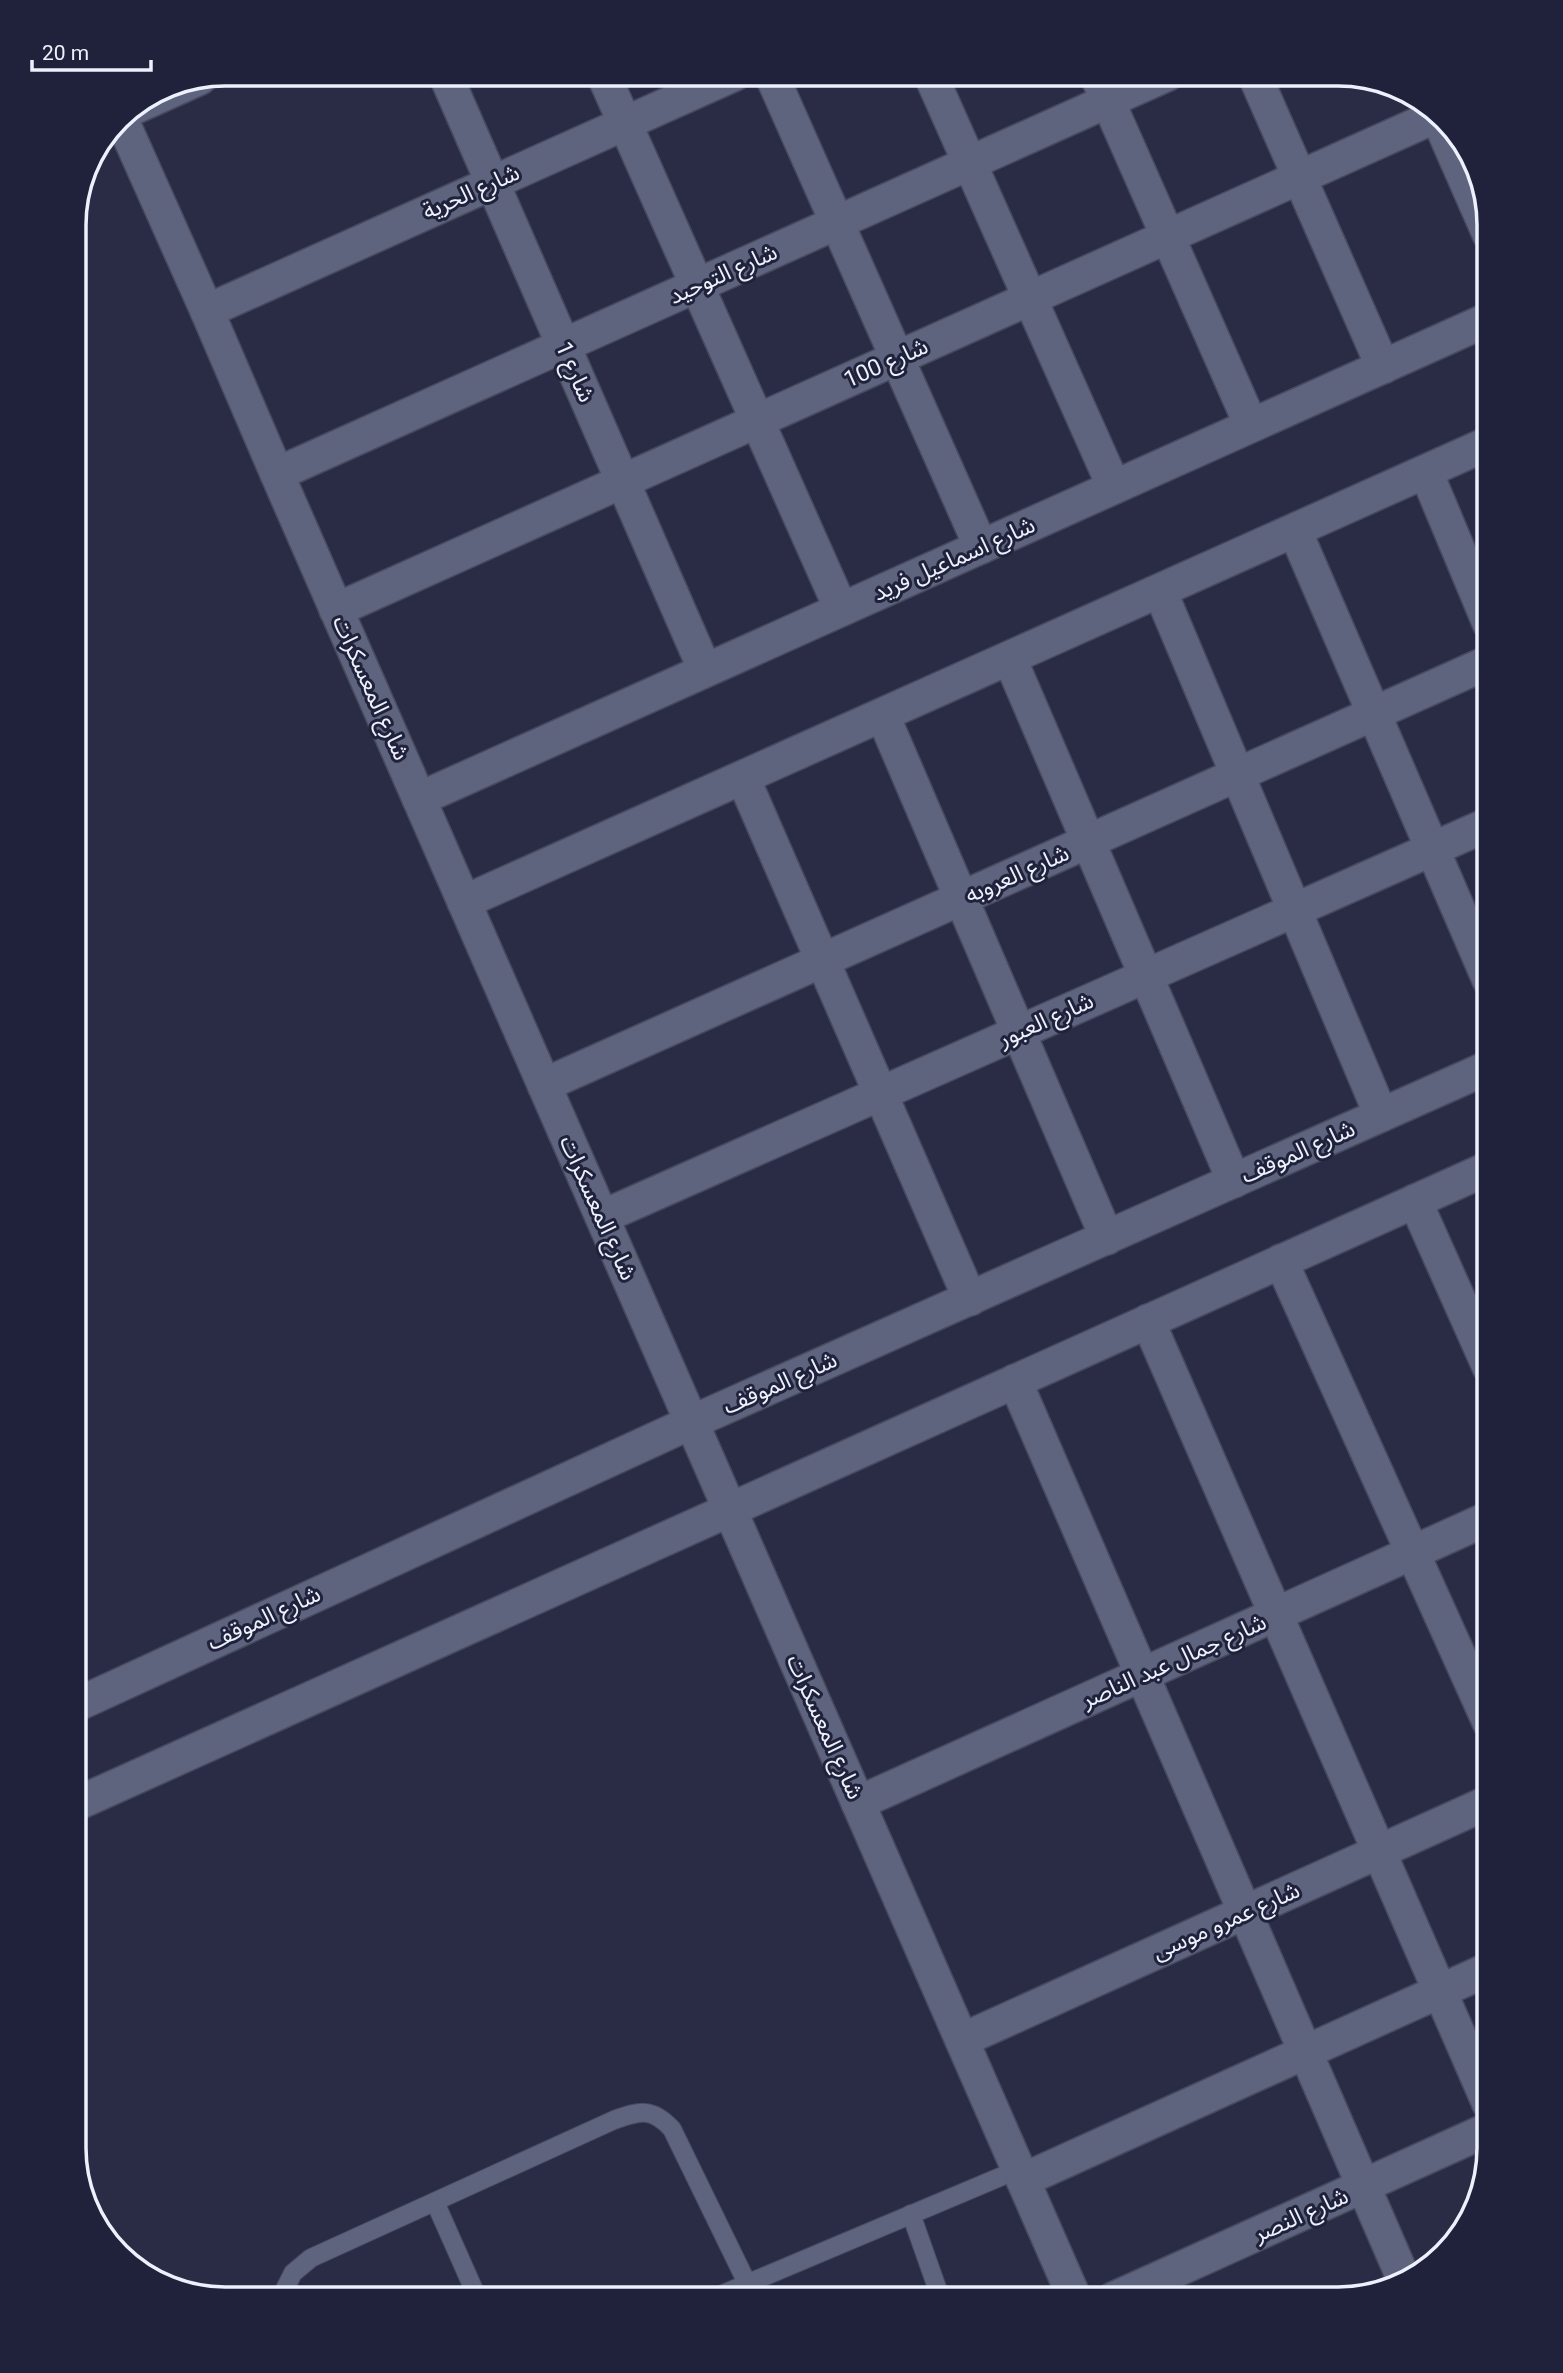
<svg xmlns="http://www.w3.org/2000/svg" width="1563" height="2373" viewBox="0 0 1563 2373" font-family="Roboto,'Noto Sans Arabic',sans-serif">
<rect width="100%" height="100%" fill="#292c44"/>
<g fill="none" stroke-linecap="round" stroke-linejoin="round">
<defs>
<g id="lane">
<polyline points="435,2202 478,2299"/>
<polyline points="911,2214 941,2299"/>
<path d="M280,2299L293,2273L311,2258L614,2120C639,2111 652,2107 672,2129L747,2283"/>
<polyline points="711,2299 1019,2169"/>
</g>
<g id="street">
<polyline points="445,74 705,670"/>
<polyline points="603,74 841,609"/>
<polyline points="771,74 981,547"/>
<polyline points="930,74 1114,487"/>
<polyline points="1096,74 1251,425"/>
<polyline points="1254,74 1383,367"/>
<polyline points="131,109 200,78"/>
<polyline points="120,116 207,311 277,474 1075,2299"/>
<polyline points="1438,118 1489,234"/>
<polyline points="207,311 735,74"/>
<polyline points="1426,472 1489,623"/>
<polyline points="277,474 1168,74"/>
<polyline points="1295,531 1489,980"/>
<polyline points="1160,591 1381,1115"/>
<polyline points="336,610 1436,116"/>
<polyline points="1010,659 1234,1181"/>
<polyline points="883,716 1107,1238"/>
<polyline points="743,778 970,1299"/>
<polyline points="419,799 1489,319"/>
<polyline points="464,902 1489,443"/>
<polyline points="544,1085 1489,662"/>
<polyline points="1415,1201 1489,1367"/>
<polyline points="602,1217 1489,824"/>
<polyline points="1281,1261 1489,1722"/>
<polyline points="1148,1321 1489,2104"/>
<polyline points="1015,1381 1405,2282"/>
<polyline points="74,1706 692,1422 1489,1067"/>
<polyline points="858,1803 1489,1518"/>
<polyline points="74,1805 1489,1168"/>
<polyline points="962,2040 1489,1802"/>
<polyline points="1023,2180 1489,1969"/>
<polyline points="1113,2299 1489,2129"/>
</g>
</defs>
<use href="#lane" stroke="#47495d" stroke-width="20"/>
<use href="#street" stroke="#47495d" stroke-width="36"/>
<use href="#lane" stroke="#5e637e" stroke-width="18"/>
<use href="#street" stroke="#5e637e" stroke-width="33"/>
</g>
<g text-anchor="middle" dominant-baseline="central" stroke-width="6" stroke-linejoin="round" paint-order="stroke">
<g font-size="23" fill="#edf0fd" stroke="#1f223a">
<text transform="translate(471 192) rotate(-24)">شارع الحرية</text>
<text transform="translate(723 274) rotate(-24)">شارع التوحيد</text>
<text transform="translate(886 363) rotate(-24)">شارع 100</text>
<text transform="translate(575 372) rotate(66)">شارع 1</text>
<text transform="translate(954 559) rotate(-24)">شارع اسماعيل فريد</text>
<text transform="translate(371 688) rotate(66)">شارع المعسكرات</text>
<text transform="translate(1017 874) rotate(-24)">شارع العروبه</text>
<text transform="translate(1046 1020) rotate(-24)">شارع العبور</text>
<text transform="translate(1298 1152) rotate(-24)">شارع الموقف</text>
<text transform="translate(598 1208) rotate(66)">شارع المعسكرات</text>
<text transform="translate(780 1383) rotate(-24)">شارع الموقف</text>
<text transform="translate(264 1618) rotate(-25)">شارع الموقف</text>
<text transform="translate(1174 1661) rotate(-24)">شارع جمال عبد الناصر</text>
<text transform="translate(825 1727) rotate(66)">شارع المعسكرات</text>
<text transform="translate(1226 1921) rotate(-24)">شارع عمرو موسى</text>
<text transform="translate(1301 2215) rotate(-24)">شارع النصر</text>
</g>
</g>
<path d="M0 0H1563V2373H0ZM225 86H1338A139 139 0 0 1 1477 225V2148A139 139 0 0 1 1338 2287H225A139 139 0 0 1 86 2148V225A139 139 0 0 1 225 86Z" fill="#1f223a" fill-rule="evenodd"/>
<path fill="none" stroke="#edf0fd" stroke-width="3.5" d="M225 86H1338A139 139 0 0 1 1477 225V2148A139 139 0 0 1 1338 2287H225A139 139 0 0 1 86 2148V225A139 139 0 0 1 225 86Z"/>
<path d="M32 60v10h119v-10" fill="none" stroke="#edf0fd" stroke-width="3.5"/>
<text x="42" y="60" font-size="21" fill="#edf0fd" stroke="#1f223a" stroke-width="5" paint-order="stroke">20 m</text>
</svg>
